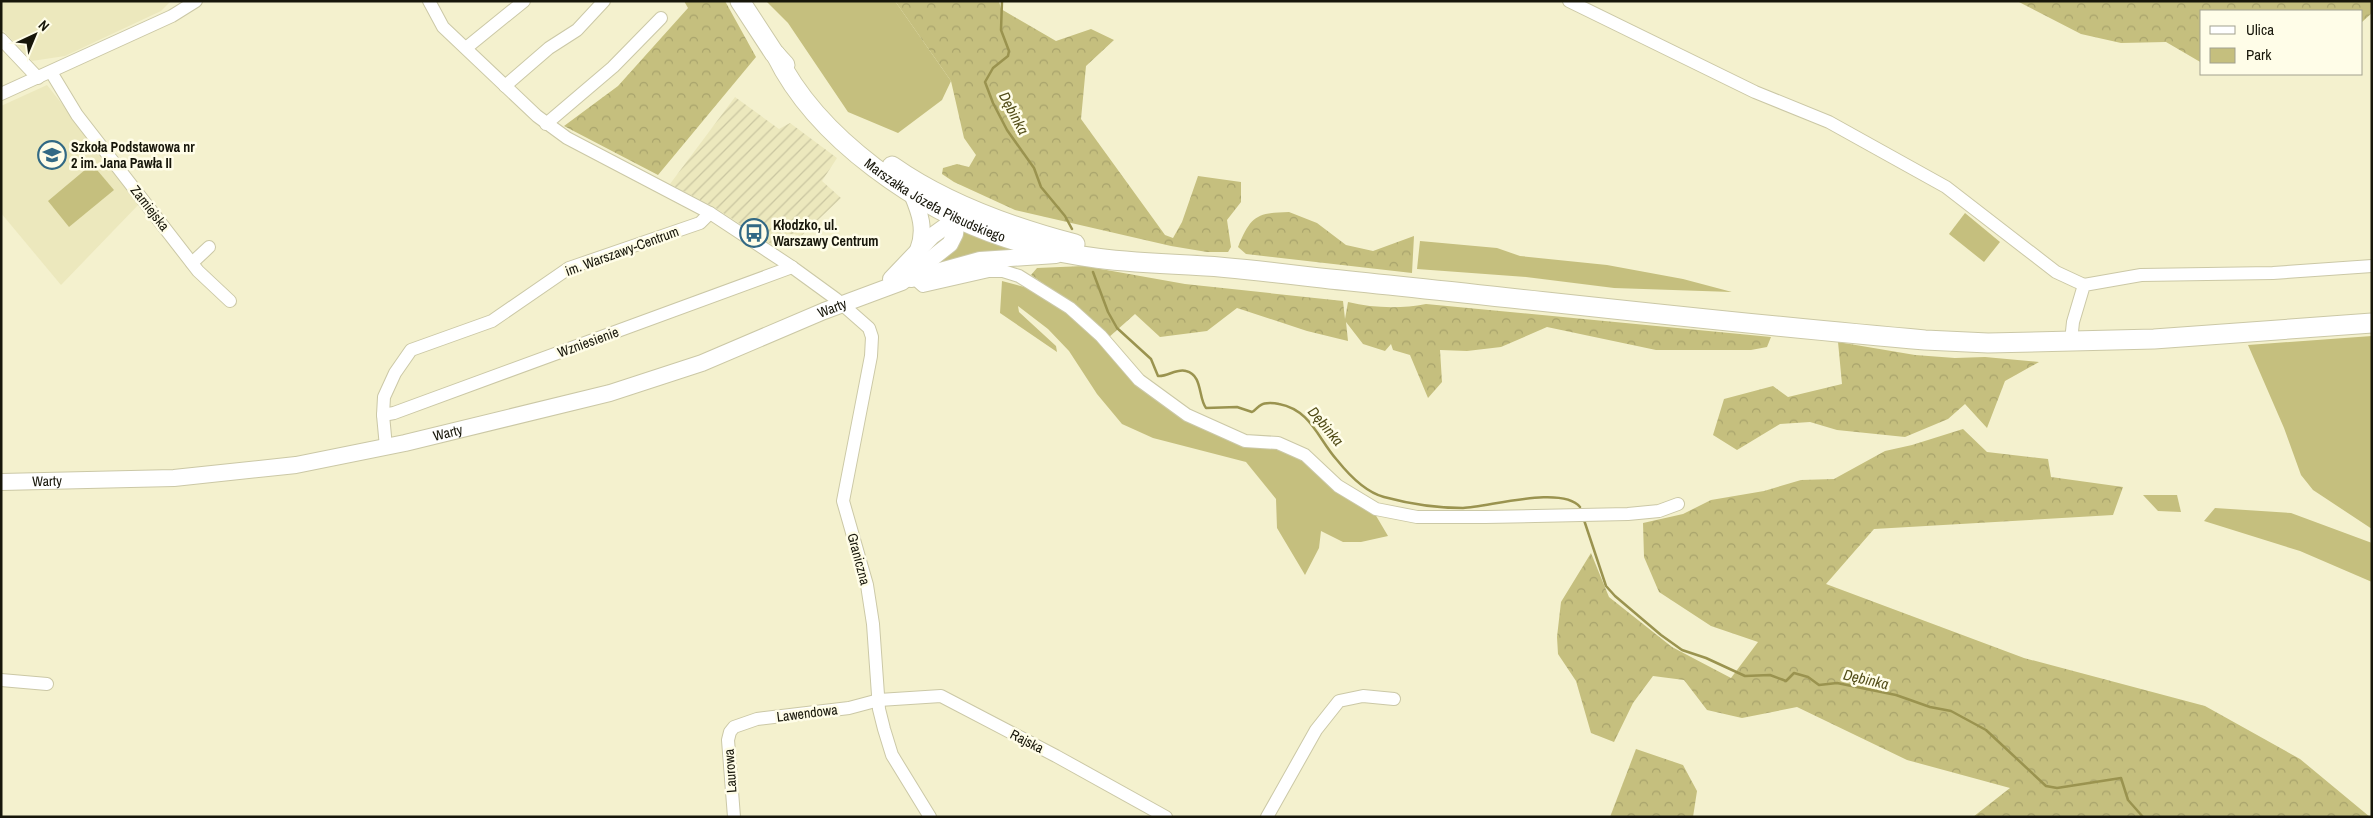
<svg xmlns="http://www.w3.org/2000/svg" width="2373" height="818" viewBox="0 0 2373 818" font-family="'Archivo Narrow',sans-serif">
<defs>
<pattern id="industrial-furrows" width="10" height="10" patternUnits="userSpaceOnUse" patternTransform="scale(1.25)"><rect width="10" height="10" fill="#ece8bd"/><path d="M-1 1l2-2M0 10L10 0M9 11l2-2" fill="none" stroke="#cac6a1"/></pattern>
<pattern id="forest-crowns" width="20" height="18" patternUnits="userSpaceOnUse" patternTransform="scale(1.25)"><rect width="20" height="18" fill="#c5bf7e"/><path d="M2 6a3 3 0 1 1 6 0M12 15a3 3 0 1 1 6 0" fill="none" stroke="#a8a36c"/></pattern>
</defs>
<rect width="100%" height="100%" fill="#f4f1ce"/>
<g fill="#ece8bd">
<polygon points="1,1 171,1 161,11 65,56 32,61 1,28"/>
<polygon points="47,85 140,203 61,285 1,213 1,106"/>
</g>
<polygon fill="url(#industrial-furrows)" points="735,97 779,129 790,123 837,158 822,181 841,198 799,238 795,234 787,234 774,246 714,207 670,184"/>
<g fill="#c5bf7e">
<polygon points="766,1 895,1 951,81 942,100 898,133 848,112 788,23"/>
<polygon points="92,164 114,190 69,227 48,201"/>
<polygon points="1965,213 2000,242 1984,262 1949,234"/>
<polygon points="961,226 1041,254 936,268"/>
<polygon points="1420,241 1497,248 1520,256 1607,265 1683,279 1732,292 1614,288 1526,277 1417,269"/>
<polygon points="1002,281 1035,290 1067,312 1099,340 1156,400 1187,420 1278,448 1302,461 1375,514 1388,536 1361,542 1343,542 1321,531 1319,548 1305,575 1277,528 1276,499 1246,462 1153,438 1122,424 1097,394 1069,351 1048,329 1018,306 1019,312 1056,346 1057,352 1000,313"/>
<polygon points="2372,336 2372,529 2313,490 2301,475 2284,428 2248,345"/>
<polygon points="2143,495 2177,495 2181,512 2158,511"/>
<polygon points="2215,508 2291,513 2372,543 2372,582 2300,551 2204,521"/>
</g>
<g fill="url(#forest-crowns)">
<polygon points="684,1 725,1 756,57 658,175 564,126 618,86 688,8"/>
<polygon points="895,1 999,1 1001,9 1056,41 1091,29 1114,40 1086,66 1081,119 1165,235 1173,238 1182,222 1198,176 1241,182 1241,202 1227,220 1231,247 1228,252 1207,252 1171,246 1015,210 954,182 942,174 943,168 957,164 969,167 976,155 964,138 951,81"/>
<polygon points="2017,1 2372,1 2372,13 2362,22 2362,11 2202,11 2202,63 2166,42 2121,43 2081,34"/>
<path d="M1289,212L1317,223L1346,245L1373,251L1414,236L1412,273L1246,254L1238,247C1251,216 1256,213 1289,212Z"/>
<path d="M1084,266L1185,284L1343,301L1345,319L1348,302C1373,308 1400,309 1426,304L1771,337L1767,347L1751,350H1656L1547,327L1501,347L1467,351L1440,350L1442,382L1428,398L1410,355L1393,350L1391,344L1385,351L1363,344L1346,322L1348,341L1307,331L1237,308L1207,331L1160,337L1135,314L1108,338L1071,303L1031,275L1037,268Z"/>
<polygon points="1838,342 1915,355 1955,358 1985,357 2039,362 2005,381 1987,428 1965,404 1948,419 1905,437 1837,430 1810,422 1780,424 1737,450 1713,435 1724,399 1773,386 1788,397 1842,384"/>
<polygon points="1963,429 1987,452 2048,459 2051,477 2123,487 2113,515 1874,529 1826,584 2024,658 2205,706 2300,759 2370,817 1973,817 2010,788 1907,760 1797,707 1742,718 1707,710 1684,680 1653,676 1633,703 1614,742 1591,733 1576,681 1558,654 1557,637 1561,602 1591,553 1609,597 1672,647 1731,678 1758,642 1711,626 1659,592 1644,557 1643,523 1683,514 1711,500 1764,491 1801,480 1834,479 1885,451 1912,445"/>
<polygon points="1636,749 1683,765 1697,791 1693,817 1610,817"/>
</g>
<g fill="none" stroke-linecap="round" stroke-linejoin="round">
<g stroke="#9a934f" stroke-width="2.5">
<polyline points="1002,1 1001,30 1009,51 1008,56 993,68 985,82 993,103 1007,130 1034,168 1041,187 1065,216 1072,229"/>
<path d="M1093,272L1108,312L1117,328L1151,359L1158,376C1167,377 1177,368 1186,371C1203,375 1198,398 1206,408L1237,407L1252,412C1256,410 1258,406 1261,405C1265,402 1275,403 1279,404C1311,410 1318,439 1337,460C1349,475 1365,492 1384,497C1410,504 1436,508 1463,508C1489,507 1562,485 1580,507"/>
<polyline points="1584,520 1606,586 1615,596 1661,635 1682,650 1706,658 1745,676 1770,675 1786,681 1794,673 1808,677 1819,685 1837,683 1896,695 1930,707 1951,711 1986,730 2046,786 2057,788 2121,778 2128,800 2143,817"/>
</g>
<defs>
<g id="minor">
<polyline points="429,1 443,27 537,116 567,138 710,213 792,267 836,299 869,328 872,337 871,356 843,501 867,585 873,624 879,709 884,729 892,755 930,817"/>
<polyline points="1569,1 1755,92 1829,122 1946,187 2056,272 2084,285"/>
<polyline points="1,39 38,78"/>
<polyline points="466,48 524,1"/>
<polyline points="51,72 77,115 198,271 230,301"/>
<polyline points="505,86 549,48 577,30 604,1"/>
<polyline points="1,94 172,16 196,1"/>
<polyline points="546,124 613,67 661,18"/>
<polyline points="192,263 209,247"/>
<polyline points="914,278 923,286 989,271 1003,271 1019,276 1070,308 1101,336 1139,380 1187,415 1245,441 1278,443 1305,455 1338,486 1376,509 1417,517 1485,517 1628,514 1659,511 1678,504"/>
<polyline points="2071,341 2073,322 2084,285 2141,275 2273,273 2372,266"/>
<polyline points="383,415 394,413 792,267"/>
<polyline points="386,447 383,415 384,397 395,373 411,350 492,321 569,268 700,223 710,213"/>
<polyline points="1,680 47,684"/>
<polyline points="734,817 728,740 730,732 734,727 757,719 849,708 879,700 941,696 1056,756 1166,817"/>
<polyline points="1267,817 1316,730 1339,701 1363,696 1394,699"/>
</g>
<g id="major">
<path d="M912,194C920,213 926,230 918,250"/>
<polyline points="891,279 932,236 957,218"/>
<polyline points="911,279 980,260 1056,255"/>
<path id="s1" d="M1,482L174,478L296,465L405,443L610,393L702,363L824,311L902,282L950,244L955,234L957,218L962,208"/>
</g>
<g id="highway">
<polyline points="740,1 774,53 785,65"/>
<path id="s2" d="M776,55C817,139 920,210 1007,238C1071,259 1124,262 1189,265C1236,267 1283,274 1330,279C1528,299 1726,323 1925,340L1988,343L2154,339L2372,323"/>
<path d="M892,166C946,204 1010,227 1075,244"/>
</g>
</defs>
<use href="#minor" stroke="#cbc8a6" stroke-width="14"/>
<use href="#major" stroke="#cbc8a6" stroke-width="18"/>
<use href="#highway" stroke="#cbc8a6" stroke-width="21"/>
<use href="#minor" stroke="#fff" stroke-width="12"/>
<use href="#major" stroke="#fff" stroke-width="16"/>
<use href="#highway" stroke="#fff" stroke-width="19"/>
</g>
<defs>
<symbol id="school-ring" viewBox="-11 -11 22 22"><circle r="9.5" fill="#fffde8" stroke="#326984" stroke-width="1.5"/><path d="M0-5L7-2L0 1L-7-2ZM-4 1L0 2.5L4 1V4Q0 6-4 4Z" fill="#326984"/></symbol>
<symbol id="bus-ring" viewBox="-11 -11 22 22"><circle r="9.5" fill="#fffde8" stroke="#326984" stroke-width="1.5"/><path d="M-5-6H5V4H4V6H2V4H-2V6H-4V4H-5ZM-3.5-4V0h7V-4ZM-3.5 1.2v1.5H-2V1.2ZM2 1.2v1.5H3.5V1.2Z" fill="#326984"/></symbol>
</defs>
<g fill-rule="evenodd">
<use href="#school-ring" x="36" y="139" width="32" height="32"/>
<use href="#bus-ring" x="738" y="217" width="32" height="32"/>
</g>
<g text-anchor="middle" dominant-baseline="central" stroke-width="5" stroke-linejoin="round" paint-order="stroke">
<g font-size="14" font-weight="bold" fill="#17160a" stroke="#fffde8" text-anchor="start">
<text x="71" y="147">Szkoła Podstawowa nr<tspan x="71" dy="16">2 im. Jana Pawła II</tspan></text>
<text x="773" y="225">Kłodzko, ul.<tspan x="773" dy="16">Warszawy Centrum</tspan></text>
</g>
<g font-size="14" fill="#17160a" stroke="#fffde8">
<text stroke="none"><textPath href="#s2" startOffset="220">Marszałka Józefa Piłsudskiego</textPath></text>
<text transform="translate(150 208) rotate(52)">Zamiejska</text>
<text transform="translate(622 251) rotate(-20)">im. Warszawy-Centrum</text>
<text stroke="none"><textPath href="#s1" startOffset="856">Warty</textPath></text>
<text transform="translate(588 342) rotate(-20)">Wzniesienie</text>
<text stroke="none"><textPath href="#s1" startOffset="451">Warty</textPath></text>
<text stroke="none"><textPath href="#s1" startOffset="46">Warty</textPath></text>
<text transform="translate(859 559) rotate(75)">Graniczna</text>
<text transform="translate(807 713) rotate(-7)">Lawendowa</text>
<text transform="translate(1027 741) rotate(27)">Rajska</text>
<text transform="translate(730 771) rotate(-94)">Laurowa</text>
</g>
<g font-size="15" font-style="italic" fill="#524d18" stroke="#fffde8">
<text transform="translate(1014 113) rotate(62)">Dębinka</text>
<text transform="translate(1326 426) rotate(50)">Dębinka</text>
<text transform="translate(1866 679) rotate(13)">Dębinka</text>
</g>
</g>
<rect width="2373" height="818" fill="none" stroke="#17160a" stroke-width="5"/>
<rect x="2200" y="10" width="162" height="65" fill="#fffde8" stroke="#a2a18f"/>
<rect x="2210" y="26" width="25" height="8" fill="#ffffff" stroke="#a2a18f"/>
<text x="2246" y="35" font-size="15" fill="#17160a">Ulica</text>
<rect x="2210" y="48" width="25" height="15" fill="#c5bf7e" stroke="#a2a18f"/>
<text x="2246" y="60" font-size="15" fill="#17160a">Park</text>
<g transform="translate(35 35) rotate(44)" stroke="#fffde8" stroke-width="4" paint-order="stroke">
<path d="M0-4L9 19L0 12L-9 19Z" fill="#17160a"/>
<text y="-8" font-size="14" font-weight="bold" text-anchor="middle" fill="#17160a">N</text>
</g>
</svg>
